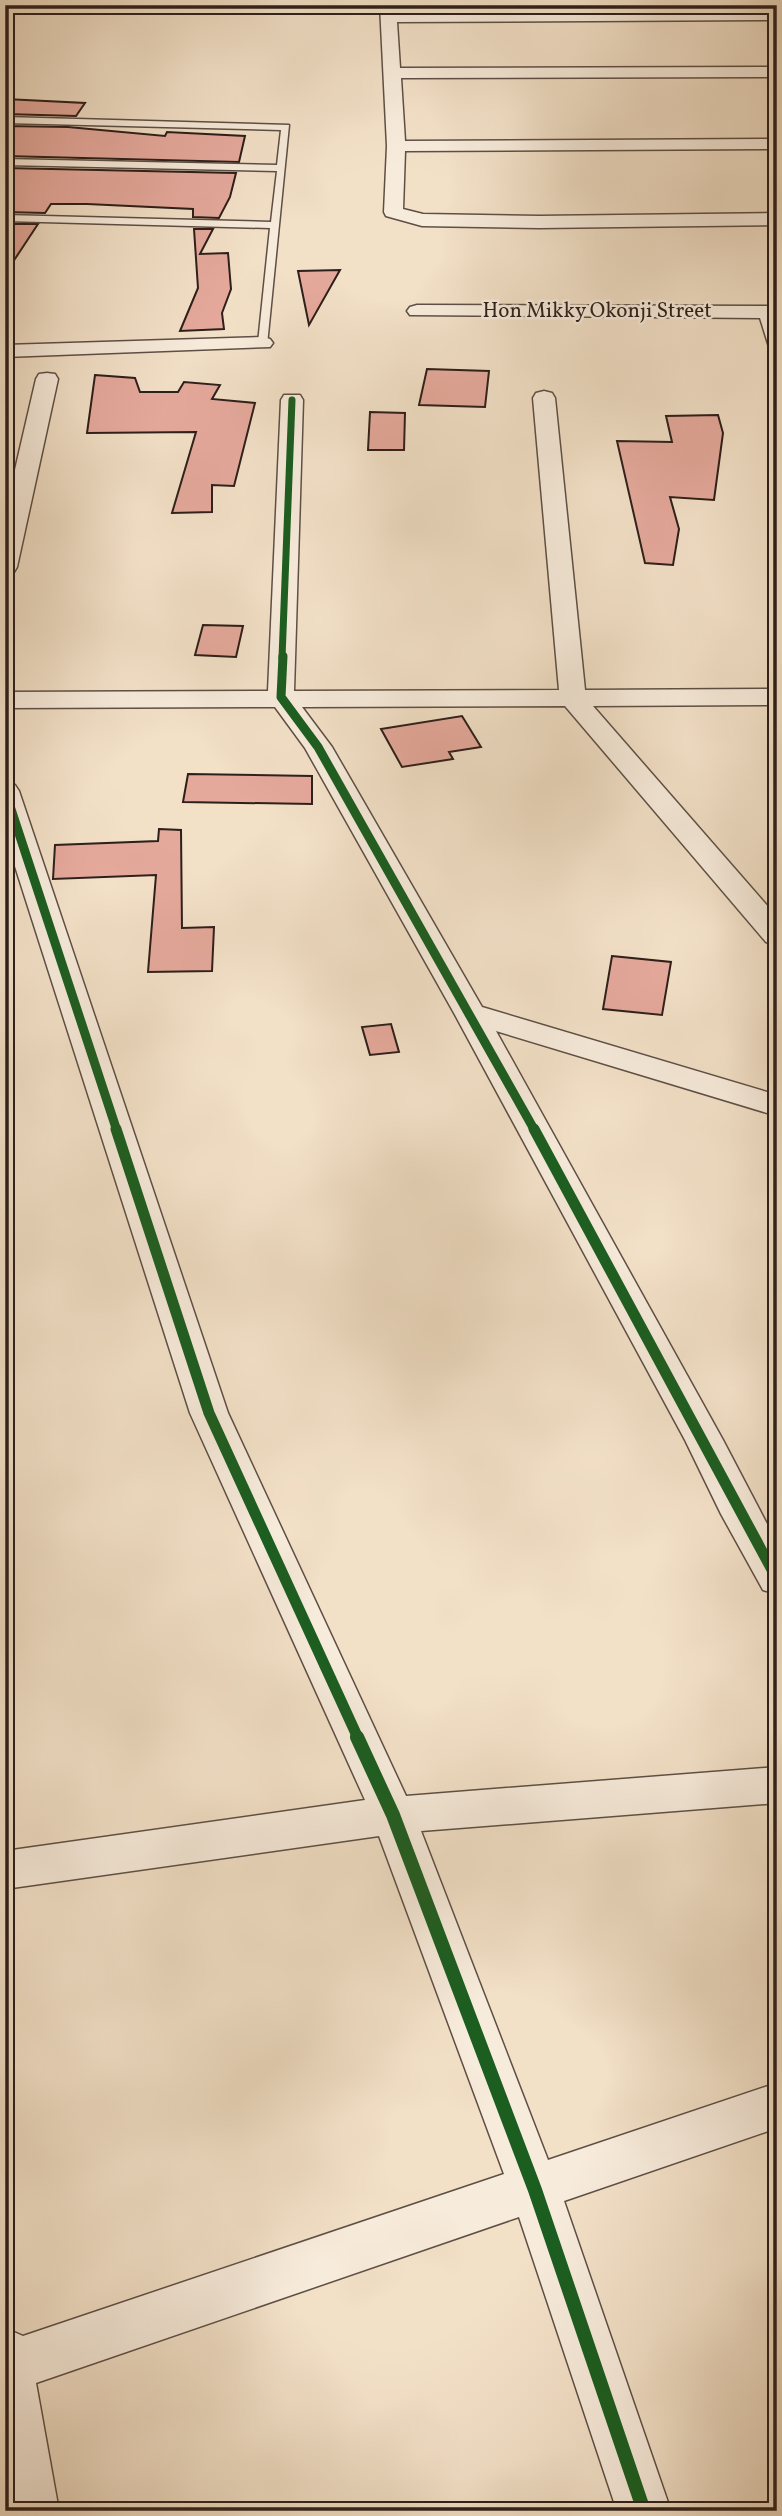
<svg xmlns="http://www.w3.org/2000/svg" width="782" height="2516" viewBox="0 0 782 2516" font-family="Vollkorn,serif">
<rect width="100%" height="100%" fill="#f2e0c7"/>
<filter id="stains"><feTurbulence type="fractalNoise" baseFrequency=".00286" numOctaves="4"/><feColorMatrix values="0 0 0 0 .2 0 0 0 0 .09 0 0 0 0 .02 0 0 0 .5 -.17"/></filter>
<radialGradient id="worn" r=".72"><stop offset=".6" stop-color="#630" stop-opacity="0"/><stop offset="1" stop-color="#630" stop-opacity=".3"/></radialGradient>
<g fill="#e5a99c" stroke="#2d1f1a" stroke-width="2">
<polygon points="5,99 85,103 76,116 5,114"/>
<polygon points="5,126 68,127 165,136 167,132 245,136 239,162 5,156"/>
<polygon points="5,168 236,173 230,197 219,218 193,217 193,209 87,204 51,204 45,213 5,212"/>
<polygon points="5,224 38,224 5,274"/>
<polygon points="194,229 213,229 200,254 228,253 231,289 222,313 224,329 180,331 198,288"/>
<polygon points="340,270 309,325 298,271"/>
<polygon points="427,369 489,371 485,407 419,405"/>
<polygon points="95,375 135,378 140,392 178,392 184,382 220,385 212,399 255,403 234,486 212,485 212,512 172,513 196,432 87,433"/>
<polygon points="370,412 405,413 404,450 368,450"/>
<polygon points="718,415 723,433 714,500 670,497 679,529 673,565 645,563 617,441 672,442 666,416"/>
<polygon points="203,625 243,626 236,657 195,655"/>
<polygon points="462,716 481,747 449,752 453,759 402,767 381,729"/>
<polygon points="188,774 312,776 312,804 183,802"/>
<polygon points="159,829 181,830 182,928 214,927 212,971 148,972 156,875 53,879 55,845 158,841"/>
<polygon points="612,956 671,962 662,1015 603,1009"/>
<polygon points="391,1024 399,1052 370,1055 362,1027"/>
</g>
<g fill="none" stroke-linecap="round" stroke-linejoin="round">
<defs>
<polygon id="service" points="5,117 289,125 267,345 258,343 270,228 5,221 5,215 271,222 277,171 5,165 5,159 277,165 281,130 5,123"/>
<g id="minor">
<polygon points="380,5 396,5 396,12 777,10 777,20 397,22 400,68 777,67 777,77 401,78 405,141 777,139 777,149 405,151 403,209 423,214 539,216 777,213 777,225 539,228 422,226 386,216 384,212 387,146"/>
<polygon points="417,305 777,306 777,352 770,350 760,318 410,315 407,311 410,307"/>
<polygon points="263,337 270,339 273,343 270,347 5,357 5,345"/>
<polygon points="47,373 55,374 58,379 17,567 14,572 5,574 5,513 36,379 39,374"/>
<polygon points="544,391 552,393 555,398 585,690 777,689 777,705 593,706 777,917 777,945 766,942 565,706 302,707 332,747 482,1007 777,1095 777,1116 496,1031 723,1440 777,1543 777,1594 763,1590 721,1514 685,1440 454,1013 305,748 275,707 5,708 5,692 268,691 281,400 284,395 300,395 303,400 294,691 559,690 533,398 536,393"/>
<polygon points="5,783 15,785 19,791 228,1413 406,1796 777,1767 777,1803 421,1831 548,2160 777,2083 777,2128 564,2201 671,2511 617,2511 519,2217 36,2383 59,2511 5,2511 5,2328 23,2336 504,2174 379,1836 5,1889 5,1851 365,1800 190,1413 5,835"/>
</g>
</defs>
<use href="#service" stroke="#5e4f45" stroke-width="3"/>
<use href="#minor" stroke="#5e4f45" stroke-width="3"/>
<use href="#service" fill="#f7ebdb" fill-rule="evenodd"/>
<use href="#minor" fill="#f7ebdb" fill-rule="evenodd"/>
<defs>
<polyline id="cycleway-far3" points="282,658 292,400"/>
<g id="cycleway-far2">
<polyline points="283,656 281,697 318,747 535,1131"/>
<polyline points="5,791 117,1131"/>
</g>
<g id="cycleway-far1">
<polyline points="116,1129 209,1413 358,1738"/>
<polyline points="534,1129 777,1579"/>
</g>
<polyline id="cycleway" points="357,1737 393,1815 535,2190 644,2511"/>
</defs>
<use href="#cycleway-far3" stroke="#f7ebdb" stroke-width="10"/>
<use href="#cycleway-far2" stroke="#f7ebdb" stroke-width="12"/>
<use href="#cycleway-far1" stroke="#f7ebdb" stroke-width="16"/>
<use href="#cycleway" stroke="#f7ebdb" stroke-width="18"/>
<use href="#cycleway-far3" stroke="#1b5e20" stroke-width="7"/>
<use href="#cycleway-far2" stroke="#1b5e20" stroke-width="9"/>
<use href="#cycleway-far1" stroke="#1b5e20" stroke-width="11"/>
<use href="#cycleway" stroke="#1b5e20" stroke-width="14"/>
</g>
<g text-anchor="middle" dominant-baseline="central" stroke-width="5" stroke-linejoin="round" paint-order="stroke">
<g font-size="21" fill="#2d1f1a" stroke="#f7ebdb">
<text x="597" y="311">Hon Mikky Okonji Street</text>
</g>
</g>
<rect width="782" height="2516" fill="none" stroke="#f2e0c7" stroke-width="28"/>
<rect x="7" y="7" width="768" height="2502" fill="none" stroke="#2d1f1a" stroke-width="3.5"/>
<rect x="14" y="14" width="754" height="2488" fill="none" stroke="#2d1f1a" stroke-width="2"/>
<rect width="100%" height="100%" filter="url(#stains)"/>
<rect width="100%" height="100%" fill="url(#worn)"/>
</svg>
